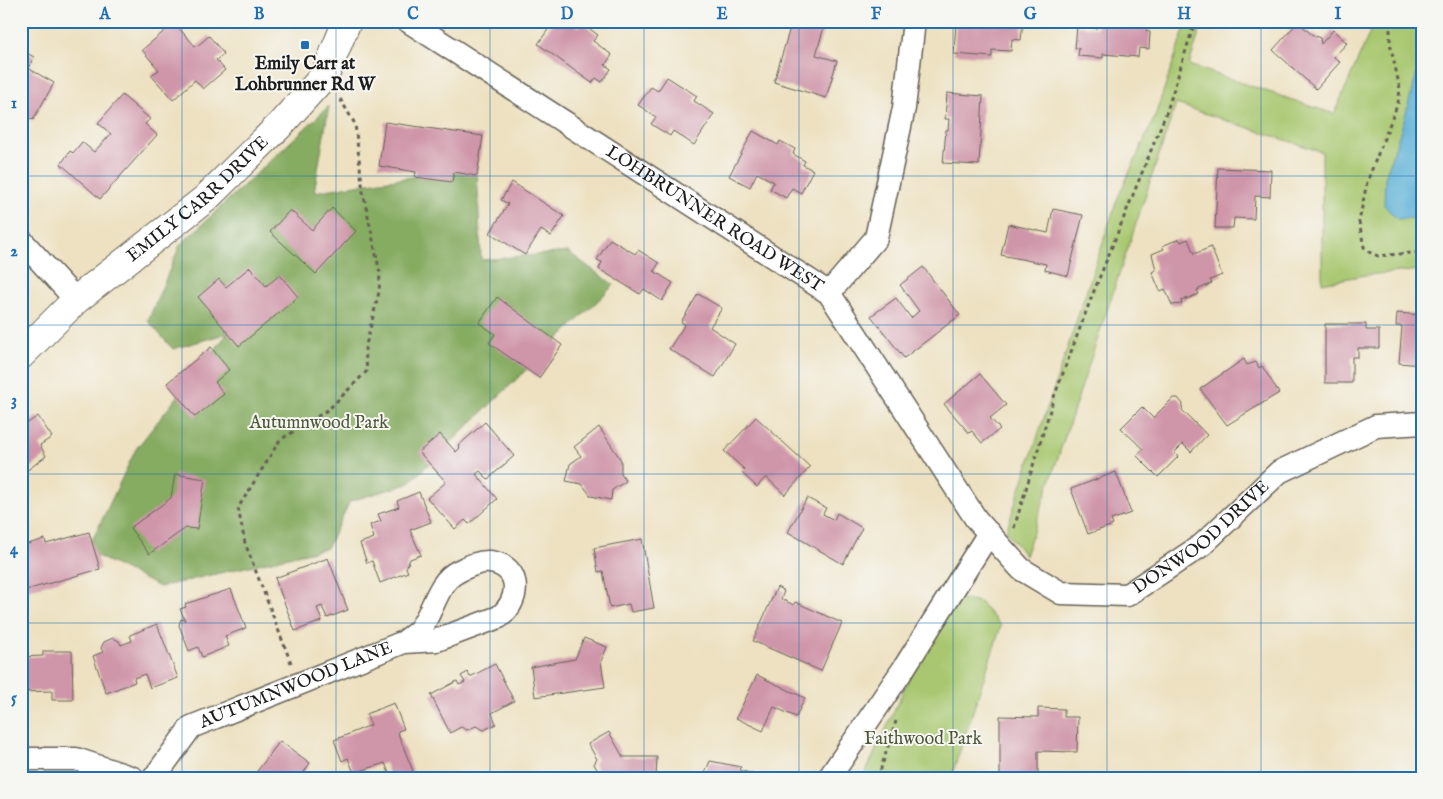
<svg xmlns="http://www.w3.org/2000/svg" width="1443" height="799" viewBox="0 0 1443 799" font-family="'IM FELL English',serif">
<rect width="100%" height="100%" fill="#f6f6f2"/>
<filter id="ink" filterUnits="userSpaceOnUse"><feTurbulence type="fractalNoise" baseFrequency=".02" numOctaves="2"/><feDisplacementMap in="SourceGraphic" scale="10" xChannelSelector="R" yChannelSelector="G"/><feConvolveMatrix kernelMatrix="1 2 1 2 8 2 1 2 1" color-interpolation-filters="sRGB"/></filter>
<filter id="wash" filterUnits="userSpaceOnUse"><feTurbulence type="fractalNoise" baseFrequency=".0096" numOctaves="4" result="noise"/><feDisplacementMap in="SourceGraphic" scale="20" xChannelSelector="R" yChannelSelector="G"/><feGaussianBlur stdDeviation="1.12" result="paint"/><feColorMatrix in="noise" values="0 0 0 0 0 0 0 0 0 0 0 0 0 0 0 0 0 1.4 0 .05"/><feComposite in="paint" operator="in"/></filter>
<g filter="url(#wash)">
<rect width="100%" height="100%" fill="#ede1c1"/>
<g fill="#a8c76f" stroke="#627246">
<polygon points="1187,21 1203,21 1189,65 1334,114 1373,25 1394,29 1422,21 1422,270 1365,275 1322,283 1322,152 1176,104 1025,556 1006,531 1118,197 1154,119"/>
<polygon points="964,599 980,602 1001,626 951,778 863,778 940,612 952,602"/>
</g>
<polygon fill="#86ac62" stroke="#51643f" points="329,106 314,192 381,181 477,169 481,260 568,252 614,285 408,484 350,501 327,548 160,587 87,551 136,449 228,333 173,349 148,321 180,245"/>
<polygon fill="#59afd6" stroke="#3a6679" points="1422,54 1422,216 1418,218 1397,219 1384,205 1385,178 1404,120"/>
<g id="blocks">
<g fill="#cf95a9">
<polygon points="554,21 571,21 579,27 582,23 598,35 593,41 612,55 605,65 611,69 602,82 596,78 592,83 538,44"/>
<polygon points="792,21 825,23 816,55 837,61 826,98 774,82"/>
<polygon points="956,21 1023,21 1021,40 1012,39 1011,51 992,50 992,57 954,54"/>
<polygon points="1097,21 1147,21 1146,31 1150,32 1149,49 1139,48 1138,57 1103,54 1103,58 1078,56 1079,48 1075,48 1077,26 1097,28"/>
<polygon points="1298,22 1311,34 1320,38 1321,44 1333,30 1347,43 1334,57 1340,62 1316,89 1273,50"/>
<polygon points="174,23 196,47 209,36 224,54 216,60 225,70 203,89 195,80 173,100 151,75 159,70 142,50"/>
<polygon points="21,50 34,57 28,68 54,83 33,120 21,113"/>
<polygon points="667,77 697,96 694,101 714,114 694,145 673,131 670,136 651,124 656,117 638,105 651,87 658,91"/>
<polygon points="947,93 983,96 979,165 943,163 946,130 948,130 949,119 945,119"/>
<polygon points="122,95 150,119 145,124 157,135 100,199 61,164 70,151 73,153 82,142 94,152 111,134 98,123"/>
<polygon points="385,122 483,136 477,176 454,172 452,182 415,177 416,172 379,166"/>
<polygon points="753,131 778,145 780,141 795,149 793,154 805,161 803,165 813,170 801,193 792,188 786,198 770,189 774,182 757,173 750,187 729,176"/>
<polygon points="1218,168 1271,170 1270,197 1255,196 1254,219 1234,218 1233,228 1215,228"/>
<polygon points="512,182 564,216 551,236 541,230 525,255 490,233 508,204 501,200"/>
<polygon points="332,208 356,231 316,274 270,232 290,210 312,230"/>
<polygon points="1053,209 1083,215 1068,276 1045,270 1046,264 1001,255 1008,224 1048,233"/>
<polygon points="610,239 635,254 638,250 659,263 654,271 673,283 662,301 644,289 640,294 599,269 602,262 597,260"/>
<polygon points="1179,239 1181,242 1188,239 1194,254 1211,247 1222,275 1210,280 1212,283 1197,290 1199,294 1181,301 1182,304 1172,305 1165,289 1160,291 1152,272 1156,270 1152,254 1164,249 1162,246"/>
<polygon points="250,267 266,286 280,275 298,297 239,346 198,297 219,279 226,287"/>
<polygon points="923,267 960,315 904,358 871,316 896,298 911,318 919,311 900,285"/>
<polygon points="698,294 722,308 710,327 735,344 715,377 669,349 685,324 681,322"/>
<polygon points="497,297 562,345 539,378 489,343 495,334 479,323"/>
<polygon points="1397,313 1422,315 1421,365 1399,363 1402,326 1396,326"/>
<polygon points="1325,324 1366,324 1366,330 1379,330 1379,348 1358,348 1358,357 1352,357 1352,383 1325,383"/>
<polygon points="211,347 229,370 215,382 224,394 195,417 167,383"/>
<polygon points="1244,359 1247,365 1256,362 1259,368 1262,366 1279,393 1227,425 1200,389"/>
<polygon points="980,374 1006,405 990,418 1000,429 982,443 972,431 969,433 944,404"/>
<polygon points="1173,398 1178,398 1183,404 1182,410 1207,435 1191,452 1183,444 1174,453 1178,457 1158,477 1137,456 1143,449 1121,428 1142,407 1153,418"/>
<polygon points="38,416 52,437 40,445 46,456 21,475 21,425 25,422 26,424"/>
<polygon points="756,417 810,467 785,495 766,477 757,487 742,473 745,470 724,451"/>
<polygon points="485,422 514,456 488,479 480,471 476,474 497,499 469,524 465,520 455,529 427,498 446,482 419,452 440,434 456,452 460,448 458,446"/>
<polygon points="599,427 621,460 621,474 626,481 612,490 611,500 591,496 582,484 566,481 570,464 581,456 574,447"/>
<polygon points="1116,472 1131,513 1111,520 1113,525 1088,534 1071,489"/>
<polygon points="175,474 205,479 197,529 186,528 149,554 130,528 171,498"/>
<polygon points="419,492 431,522 410,530 421,555 410,559 406,568 408,572 380,583 372,561 367,563 360,543 374,538 370,525 381,521 378,514 399,507 397,501"/>
<polygon points="807,498 826,508 823,514 834,520 837,513 862,528 843,564 788,532"/>
<polygon points="89,532 100,569 26,590 21,574 21,546 45,539 46,544"/>
<polygon points="642,539 654,608 631,612 629,604 610,608 603,571 598,572 594,548"/>
<polygon points="328,558 348,610 327,618 322,606 317,608 322,621 295,631 275,578"/>
<polygon points="777,587 784,591 781,599 794,605 795,602 842,623 821,671 753,641"/>
<polygon points="231,589 246,628 225,636 229,646 202,657 198,647 189,651 179,625 181,619 185,620 180,609 186,607 185,604"/>
<polygon points="157,624 178,678 150,688 145,674 134,678 135,682 106,693 93,656 103,652 101,648 104,642 113,638 119,641 121,645 132,641 130,635"/>
<polygon points="584,638 607,647 601,662 605,687 535,697 531,667 575,659"/>
<polygon points="43,651 72,651 73,700 52,700 52,691 21,692 21,657 43,656"/>
<polygon points="495,664 514,701 492,713 496,724 484,730 476,726 467,730 461,727 450,733 431,695 457,681 459,685 465,682 461,676 468,672 470,677"/>
<polygon points="757,675 805,698 796,717 774,707 763,731 736,718"/>
<polygon points="394,703 404,729 398,731 399,736 413,771 391,778 385,763 354,773 348,758 342,761 334,740 371,725 366,714"/>
<polygon points="1038,708 1064,709 1064,717 1078,717 1077,752 1038,751 1038,778 1000,778 1000,716 1038,717"/>
<polygon points="609,732 623,757 657,757 656,778 596,778 599,773 594,764 597,759 588,744"/>
<polygon points="280,741 310,763 300,778 252,778"/>
<polygon points="710,761 741,767 740,770 765,778 703,778"/>
</g>
</g>
</g>
<g filter="url(#ink)">
<use href="#blocks" fill-opacity="0" stroke="#656156" stroke-width="1"/>
<g fill="none" stroke-linecap="round" stroke-linejoin="round">
<defs>
<g id="minor">
<path id="s1" d="M408,21L829,293L976,519L1021,569L1061,593L1127,595L1202,545L1279,472L1376,426L1422,423"/>
<polyline points="21,240 76,300"/>
<polyline points="829,293 876,238 904,108 914,21"/>
<polyline points="21,759 76,759 133,778"/>
<path id="s2" d="M154,778L191,727L404,642C409,638 415,634 419,630C433,613 437,582 457,572C466,567 480,561 490,562C522,566 521,601 499,617L437,640L404,642"/>
<polyline points="829,778 904,668 989,533"/>
</g>
<g id="tertiary">
<path id="s3" d="M21,355L76,300L205,199L280,125L325,75L347,21"/>
</g>
</defs>
<use href="#minor" stroke="#656156" stroke-width="25"/>
<use href="#tertiary" stroke="#656156" stroke-width="30"/>
<g stroke="#656156" stroke-width="3" stroke-dasharray="4 4" stroke-linecap="butt">
<polyline points="1390,21 1390,43 1400,89 1398,103 1367,182 1359,222 1364,247 1369,252 1378,256 1422,252"/>
<polyline points="1014,528 1054,397 1092,296 1167,111 1195,21"/>
<polyline points="291,663 245,543 238,508 280,440 329,409 367,371 365,349 379,292 380,273 363,192 355,124 339,97"/>
<polyline points="878,778 896,721"/>
</g>
<use href="#minor" stroke="#fff" stroke-width="22"/>
<use href="#tertiary" stroke="#fff" stroke-width="28"/>
</g>
</g>
<path fill="none" stroke="#1f6fb2" stroke-width="1" stroke-opacity="0.55" d="M182,21V778M336,21V778M490,21V778M644,21V778M799,21V778M953,21V778M1107,21V778M1261,21V778M21,176H1422M21,325H1422M21,474H1422M21,623H1422"/>
<rect fill="#1f6fb2" stroke="#f6f6f2" stroke-width="2" x="300" y="40" width="10" height="10" rx="2.5"/>
<g text-anchor="middle" dominant-baseline="central" stroke-width="4" stroke-linejoin="round" paint-order="stroke">
<g font-size="18" font-weight="bold" fill="#1c1c1c" stroke="#f6f6f2">
<text x="305" y="64">Emily Carr at<tspan x="305" dy="21">Lohbrunner Rd W</tspan></text>
</g>
<g font-size="18" fill="#1c1c1c" stroke="#f6f6f2">
<text stroke="none"><textPath href="#s3" startOffset="236">EMILY CARR DRIVE</textPath></text>
<text stroke="none"><textPath href="#s1" startOffset="365">LOHBRUNNER ROAD WEST</textPath></text>
<text stroke="none"><textPath href="#s1" startOffset="1045">DONWOOD DRIVE</textPath></text>
<text stroke="none"><textPath href="#s2" startOffset="176">AUTUMNWOOD LANE</textPath></text>
</g>
<g font-size="18" fill="#4d5839" stroke="#f6f6f2">
<text x="319" y="423">Autumnwood Park</text>
<text x="923" y="739">Faithwood Park</text>
</g>
</g>
<rect width="1443" height="799" fill="none" stroke="#f6f6f2" stroke-width="55"/>
<rect x="28" y="28" width="1388" height="744" fill="none" stroke="#1f6fb2" stroke-width="2"/>
<g font-size="16" text-anchor="middle" font-weight="bold" fill="#1f6fb2">
<text x="105" y="19">A</text>
<text x="259" y="19">B</text>
<text x="413" y="19">C</text>
<text x="567" y="19">D</text>
<text x="722" y="19">E</text>
<text x="876" y="19">F</text>
<text x="1030" y="19">G</text>
<text x="1184" y="19">H</text>
<text x="1338" y="19">I</text>
<text x="14" y="108">1</text>
<text x="14" y="256">2</text>
<text x="14" y="405">3</text>
<text x="14" y="554">4</text>
<text x="14" y="703">5</text>
</g>
</svg>
